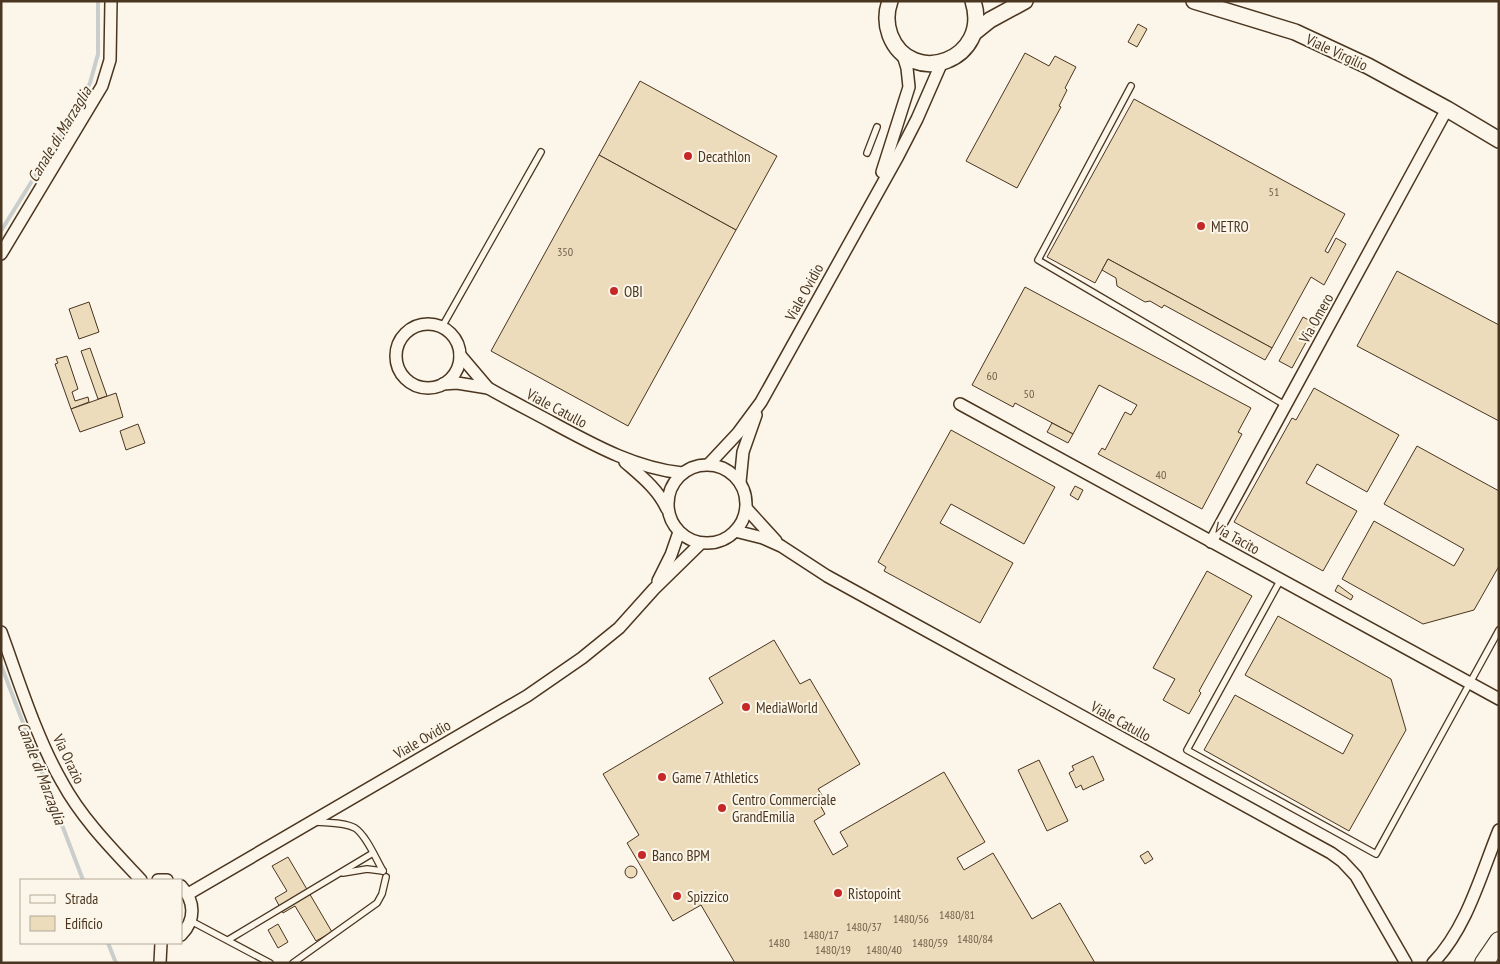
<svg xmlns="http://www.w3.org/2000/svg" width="1500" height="964" viewBox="0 0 1500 964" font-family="'PT Sans Narrow',sans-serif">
<rect width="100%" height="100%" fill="#fbf6e9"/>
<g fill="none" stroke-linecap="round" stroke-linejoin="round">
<g stroke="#c9cecd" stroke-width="4">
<polyline points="1,231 81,102 90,83 98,54 98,1"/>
<polyline points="1,665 83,880"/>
<polyline points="108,943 116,963"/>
</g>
</g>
<g fill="#ecdcbc" stroke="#4a3520">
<polygon points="1138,24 1147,29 1137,47 1128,42"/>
<polygon points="1025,53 1049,66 1055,56 1076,67 1065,88 1067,90 1059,106 1061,107 1017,188 966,161"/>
<polygon points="640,81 777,156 736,230 599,155"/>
<polygon points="1134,99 1345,214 1325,251 1328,253 1336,238 1346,244 1324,285 1311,277 1272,348 1108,259 1095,283 1047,257"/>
<polygon points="599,155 736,230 628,426 491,351"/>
<polygon points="1108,259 1272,348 1265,360 1164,305 1162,308 1150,301 1145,302 1117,286 1116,278 1102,270"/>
<polygon points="1397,271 1499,325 1499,421 1357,346"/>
<polygon points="1025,287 1251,408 1238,432 1242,434 1202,509 1098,454 1102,448 1105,450 1125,412 1131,415 1137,405 1099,385 1073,434 1015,403 1013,407 972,385"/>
<polygon points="89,302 99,332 79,339 69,309"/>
<polygon points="1303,317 1316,324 1292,368 1279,361"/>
<polygon points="90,348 107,396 98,399 81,351"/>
<polygon points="67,356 78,389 72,392 75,401 88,397 89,402 71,409 55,364 58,363 56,359"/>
<polygon points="1314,388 1399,435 1367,492 1317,464 1306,483 1357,511 1323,571 1234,522 1292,418 1296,420"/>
<polygon points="116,393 123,417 80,432 71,409"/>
<polygon points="1052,423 1073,434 1068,443 1047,432"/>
<polygon points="138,424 145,443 126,450 120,431"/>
<polygon points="951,430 1055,487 1024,544 951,504 940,523 1013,563 980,623 884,571 886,567 878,562"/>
<polygon points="1417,446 1499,491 1499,566 1474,610 1423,624 1342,579 1374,521 1454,566 1464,549 1384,504"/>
<polygon points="1075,486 1083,490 1078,500 1070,495"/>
<polygon points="1207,571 1252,596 1199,691 1201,693 1189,714 1163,700 1175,679 1153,668"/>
<polygon points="1338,585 1353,596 1351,600 1335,591"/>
<polygon points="1278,616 1391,679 1406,730 1349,831 1204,750 1235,695 1343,754 1353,735 1245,675"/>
<polygon points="774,640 800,684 810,679 860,764 818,789 824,798 818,801 825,814 814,821 833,855 848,846 840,832 944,772 985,842 957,858 964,870 993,853 1032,919 1060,903 1095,963 735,963 701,905 673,921 627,843 639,835 603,774 723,703 709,678"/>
<polygon points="1093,756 1104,780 1083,790 1081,785 1076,788 1069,773 1074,770 1072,766"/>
<polygon points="1039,760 1068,821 1047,831 1018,770"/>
<polygon points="1148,851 1153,859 1145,864 1140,856"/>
<polygon points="288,857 332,932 316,941 295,906 283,913 275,898 287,891 272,866"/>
<circle cx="631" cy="872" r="6"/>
<polygon points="278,924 288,942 278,948 268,930"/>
</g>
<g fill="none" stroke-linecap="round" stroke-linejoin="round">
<defs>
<g id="lane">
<polyline points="1131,86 1038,260 1285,405"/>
<polyline points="867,153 877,127"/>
<polyline points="442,327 541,152"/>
<polyline points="1281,579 1187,750 1376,854 1499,630"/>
<path d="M316,822C328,823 344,822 355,828C366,835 376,859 383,871"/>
<polyline points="343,873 367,869 383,871"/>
<polyline points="191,921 270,963"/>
<polyline points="228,940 373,853"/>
<polyline points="293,963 377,903 382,894 386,877"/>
</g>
<g id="street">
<polyline points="882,172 909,87 907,68 902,52"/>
<polyline points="1,254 102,86 110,60 111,1"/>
<circle cx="428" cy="356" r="32"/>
<polyline points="443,384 457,383 488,388 460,355"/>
<path d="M488,388C509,400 531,411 553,423C594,445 635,468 682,473"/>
<polyline points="960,404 1499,699"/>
<path d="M625,462C641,476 658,489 667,509"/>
<polyline points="709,464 738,433 761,402 898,156 917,119 942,62"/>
<circle cx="707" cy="504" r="39"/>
<polyline points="740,482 743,452 756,415"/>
<polyline points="746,508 776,541"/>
<polyline points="735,531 763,538 781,546 827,576 1331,853 1342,861 1356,876 1406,963"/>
<polyline points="1211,542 1447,109"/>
<polyline points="658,581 671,555 679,532"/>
<path d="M1,632C19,681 36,737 62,782C82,819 113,850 141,880"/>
<polyline points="158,880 167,880"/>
<path d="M181,886C195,901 196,920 181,935"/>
<polyline points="188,894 527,696 582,658 619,628 654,589 701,543"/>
<polyline points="160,963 161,943"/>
<path d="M1433,963C1467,928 1481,874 1499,830"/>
</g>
<g id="secondary">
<path d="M890,1C886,12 886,24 890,35C911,89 992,60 973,1"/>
<polyline points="1194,1 1295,32 1368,66 1447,109 1499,140"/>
<polyline points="975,32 990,20 1025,1"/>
</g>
<polyline id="primary" points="1484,963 1499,941"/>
</defs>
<use href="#lane" stroke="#4a3520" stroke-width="8"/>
<use href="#street" stroke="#4a3520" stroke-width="14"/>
<use href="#secondary" stroke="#4a3520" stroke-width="18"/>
<use href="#primary" stroke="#4a3520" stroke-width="20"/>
<use href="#lane" stroke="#fbf6e9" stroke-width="5.5"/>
<use href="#street" stroke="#fbf6e9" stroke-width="11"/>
<use href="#secondary" stroke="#fbf6e9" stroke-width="15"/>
<use href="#primary" stroke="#fbf6e9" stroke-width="18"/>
</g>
<g fill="#c62828" stroke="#fbf6e9" stroke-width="2">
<circle cx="688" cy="156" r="5"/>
<circle cx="1201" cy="226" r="5"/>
<circle cx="614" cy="291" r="5"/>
<circle cx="746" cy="707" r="5"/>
<circle cx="662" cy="777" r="5"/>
<circle cx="722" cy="808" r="5"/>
<circle cx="642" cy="855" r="5"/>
<circle cx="838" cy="893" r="5"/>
<circle cx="677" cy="896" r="5"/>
</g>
<g text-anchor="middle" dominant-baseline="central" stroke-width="4" stroke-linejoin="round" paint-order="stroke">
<g font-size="12" fill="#725f47">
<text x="1274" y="191">51</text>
<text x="565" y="251">350</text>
<text x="992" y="375">60</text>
<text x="1029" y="393">50</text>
<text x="1161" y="474">40</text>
<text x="957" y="914">1480/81</text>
<text x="911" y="918">1480/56</text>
<text x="864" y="926">1480/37</text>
<text x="821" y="934">1480/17</text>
<text x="975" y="938">1480/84</text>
<text x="779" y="942">1480</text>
<text x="930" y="942">1480/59</text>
<text x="833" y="949">1480/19</text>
<text x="884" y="949">1480/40</text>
</g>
<g font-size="15" fill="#4a3520" stroke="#fbf6e9">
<text transform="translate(1337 52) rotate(25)">Viale Virgilio</text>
<text transform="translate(804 292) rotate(-61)">Viale Ovidio</text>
<text transform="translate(1316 318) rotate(-61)">Via Omero</text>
<text transform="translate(557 408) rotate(28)">Viale Catullo</text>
<text transform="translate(1237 538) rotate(29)">Via Tacito</text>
<text transform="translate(1121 721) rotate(29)">Viale Catullo</text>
<text transform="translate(422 739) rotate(-30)">Viale Ovidio</text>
<text transform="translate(69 759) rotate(64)">Via Orazio</text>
</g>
<g font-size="15" fill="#4a3520" stroke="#fbf6e9" text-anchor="start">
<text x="698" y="156">Decathlon</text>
<text x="1211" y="226">METRO</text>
<text x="624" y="291">OBI</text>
<text x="756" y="707">MediaWorld</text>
<text x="672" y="777">Game 7 Athletics</text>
<text x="732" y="799">Centro Commerciale<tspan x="732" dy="17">GrandEmilia</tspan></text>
<text x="652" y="855">Banco BPM</text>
<text x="848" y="893">Ristopoint</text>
<text x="687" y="896">Spizzico</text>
</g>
<g font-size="16" font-style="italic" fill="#4a3520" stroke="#fbf6e9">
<text transform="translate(59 134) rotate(-59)">Canale di Marzaglia</text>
<text transform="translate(42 773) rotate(69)">Canale di Marzaglia</text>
</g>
</g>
<rect width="1500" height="964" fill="none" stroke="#4a3520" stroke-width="5"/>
<rect x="20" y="879" width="162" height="65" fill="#fbf6e9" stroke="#b4a999"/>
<rect x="30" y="895" width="25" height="8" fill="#fbf6e9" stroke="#b4a999"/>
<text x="65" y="904" font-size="15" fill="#4a3520">Strada</text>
<rect x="30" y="916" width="25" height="15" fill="#ecdcbc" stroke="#b4a999"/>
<text x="65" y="929" font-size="15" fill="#4a3520">Edificio</text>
</svg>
